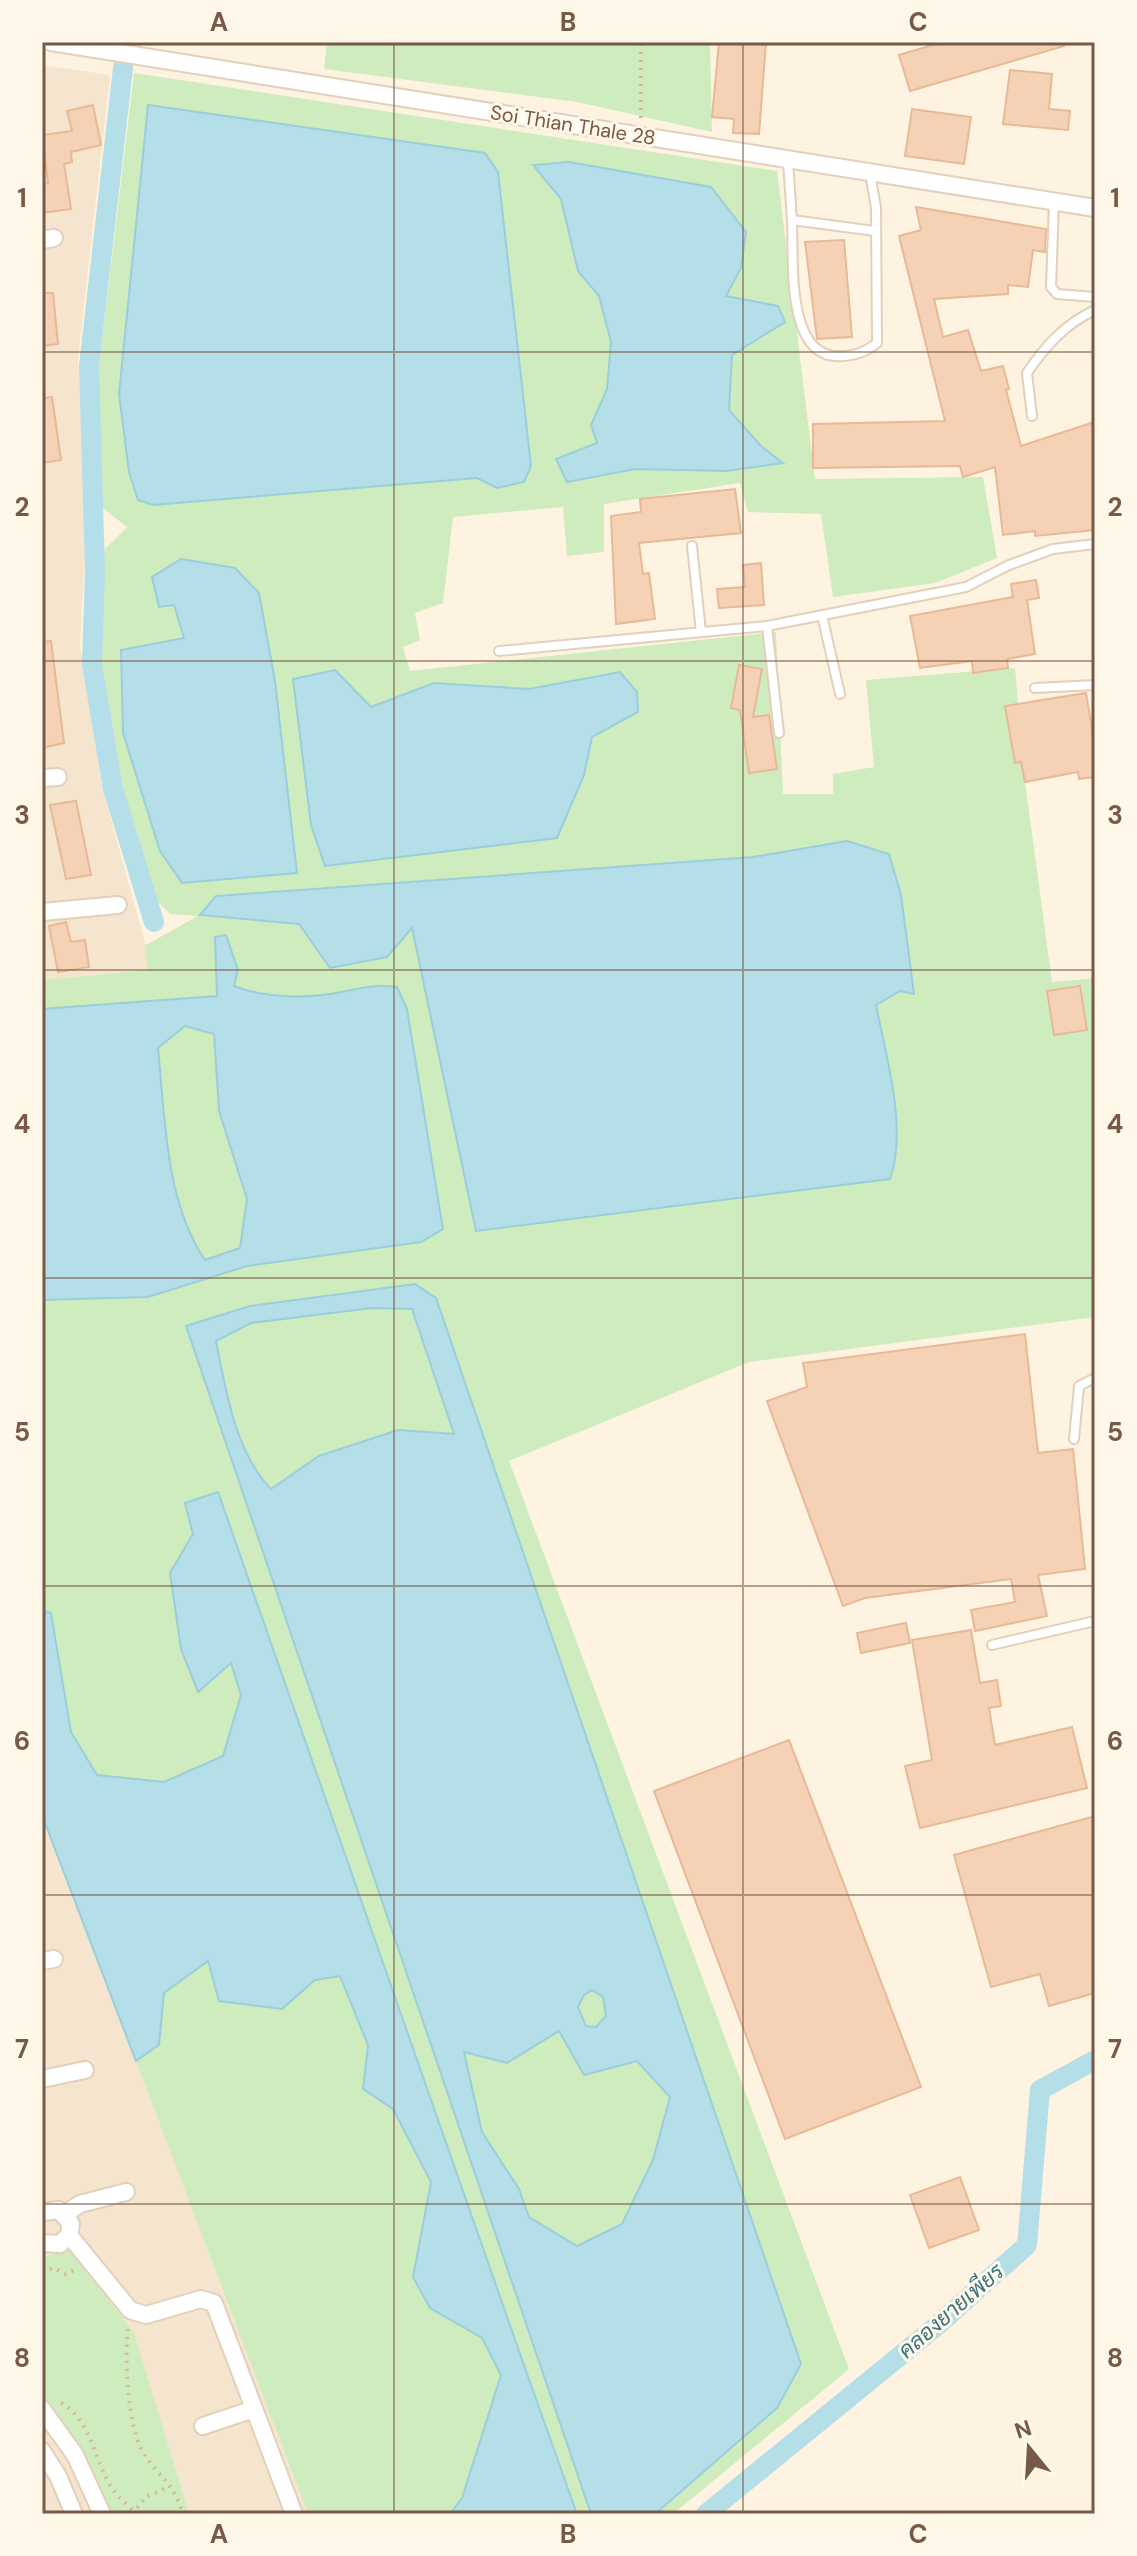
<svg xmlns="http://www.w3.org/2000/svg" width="1137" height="2556" viewBox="0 0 1137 2556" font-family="'DM Sans',Sarabun,sans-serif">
<rect width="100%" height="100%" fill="#fef3e0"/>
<g fill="#f6e5ce">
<polygon points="42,65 110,75 78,360 88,502 80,644 102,787 149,957 148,970 42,980"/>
<polygon points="42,1815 180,2175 308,2514 42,2514"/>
</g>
<g fill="#cfecbe" fill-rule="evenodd">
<polygon points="327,42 710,42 712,132 577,102 324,69"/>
<path d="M134,73L777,171L815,479L983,477L997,558L935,583L833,597L821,514L748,512L740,483L604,504V552L567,556L563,507L453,517L443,603L415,613L420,640L403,647L410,671L776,632L783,794H833V774L874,767L866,680L1015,668L1025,782L1052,982L1095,978V1317L749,1362L509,1461L849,2369L673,2514H655L777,2408L801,2363L435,1298L415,1284L250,1306L187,1325L591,2514H577L525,2368L193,1534L170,1573L199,1691L231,1663L241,1695L223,1756L164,1782L97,1775L71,1732L51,1614L42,1610V1300L148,1297L247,1266L421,1242L397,987C376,984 362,988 341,992C307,999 265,997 233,986L238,970L225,935L215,938L217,996L42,1009V980L147,970L146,945L198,916L170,914L158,902L118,781L105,706L98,635L102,552L127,527L100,506L97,383ZM485,153L498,172L531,466L497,488L477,478L153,505L138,500ZM534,165L741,268L726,297L778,306L764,332L732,355L729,410L761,446L782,462L635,469L567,482L597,443L592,425L607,389L611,342L599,296L578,270L561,199ZM235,569L259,593L275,681L184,638L174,604ZM335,670L371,707L434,683L529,689L620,672L592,737L584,775L383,857L326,866ZM846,841L914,994L900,991L876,1005L891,1079L412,927L330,967L299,924L201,915L216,895L753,857Z"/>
<path d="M185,1026L214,1034L219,1111L247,1199L240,1248L204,1260C167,1197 165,1119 158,1048Z"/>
<path d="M372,1308H412L454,1434L319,1456L272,1489C235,1451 227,1391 216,1341L251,1323Z"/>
<polygon points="209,1961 219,2001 282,2009 315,1980 340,1976 368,2045 363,2089 393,2109 432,2183 422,2225 430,2308 482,2338 501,2375 462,2498 450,2514 308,2514 136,2061 159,2045 164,1993"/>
<polygon points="592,1990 603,1997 606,2017 597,2027 586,2026 578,2007 584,1995"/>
<polygon points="559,2030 637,2061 670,2096 653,2160 622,2225 577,2246 529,2218 519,2189 482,2132 464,2051 507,2063"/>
<polygon points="70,2250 134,2333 189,2514 110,2514 60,2419 42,2398 42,2257"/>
</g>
<g fill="#b4dee8" stroke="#9aceda" stroke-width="2" fill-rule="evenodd">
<polygon points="148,105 485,153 498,172 531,466 524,482 497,488 477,478 153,505 138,500 129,472 119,394"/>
<polygon points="569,162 711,187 746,232 741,268 726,296 778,306 785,322 732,355 729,410 761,446 783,463 726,471 635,469 567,482 556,459 597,443 591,425 607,389 611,342 599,296 578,271 561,199 533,165"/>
<polygon points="181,559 235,568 259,593 275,681 297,873 182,883 160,851 123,733 121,650 184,638 174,605 159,607 152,577"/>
<polygon points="335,670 371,707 434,683 529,689 620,672 637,692 638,712 592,737 584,775 557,838 325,866 311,825 293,679"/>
<path d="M847,841L889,854L901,895L914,994L900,991L876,1005C886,1056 908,1130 890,1179L476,1231L412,928L387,957L330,968L299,924L200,915L216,896L753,857Z"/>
<path d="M226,935L238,970L234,986C265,998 308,999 341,992C362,988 376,984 397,987L407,1009L443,1229L421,1242L247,1266L148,1297L42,1300V1009L217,996L215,937ZM185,1026L214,1034L219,1111L247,1199L240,1248L205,1260C165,1201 165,1117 158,1048Z"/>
<path d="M415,1284L436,1298L801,2364L777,2408L655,2514H591L186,1326L250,1306ZM372,1308L412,1309L454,1434L398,1430L319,1456L271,1489C235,1452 226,1391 216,1341L251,1323ZM592,1990L603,1997L606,2016L596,2027L586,2026L578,2007L584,1995ZM559,2031L584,2075L637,2061L670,2097L653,2160L622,2224L577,2246L529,2217L519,2189L482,2132L464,2052L507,2063Z"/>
<polygon points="218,1492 525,2368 577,2514 450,2514 462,2498 501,2375 482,2338 430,2308 413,2277 431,2182 393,2109 363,2089 368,2045 340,1976 315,1980 282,2009 219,2001 208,1961 164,1993 159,2045 136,2061 42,1815 42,1610 51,1613 71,1732 97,1775 164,1782 223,1756 241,1695 231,1663 198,1692 181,1649 170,1573 193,1534 185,1503"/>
</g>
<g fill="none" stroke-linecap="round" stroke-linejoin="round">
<g stroke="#b4dee8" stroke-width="20">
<polyline points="126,42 89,366 95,571 92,664 113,789 154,922"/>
<polyline points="706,2514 939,2324 1027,2245 1040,2090 1095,2060"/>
</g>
</g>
<g fill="#f5d2b6" stroke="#e8b996" stroke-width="2">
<polygon points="719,42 766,42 759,134 733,133 734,119 712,117"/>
<polygon points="943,42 1064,42 1064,46 910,91 899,55"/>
<polygon points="1010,70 1052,74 1049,109 1070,111 1068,130 1003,124"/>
<polygon points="93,105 101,145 71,152 72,162 64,164 71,209 42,213 42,184 48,183 42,135 72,131 67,111"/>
<polygon points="912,109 971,117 964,164 905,156"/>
<polygon points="916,207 1046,229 1045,252 1033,250 1028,287 1008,285 1008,294 934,299 943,337 968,330 981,371 1003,366 1009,389 1006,390 1021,446 1091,423 1095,435 1095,530 1035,536 1035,531 1003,535 995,467 963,477 960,466 813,468 813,424 945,421 899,236 921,230"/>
<polygon points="844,240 852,337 817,339 805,242"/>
<polygon points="42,293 53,293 58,344 42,346"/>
<polygon points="52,397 61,460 42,463 42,398"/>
<polygon points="735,489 741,533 639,543 643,574 649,573 655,619 616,624 611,516 641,512 640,499"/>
<polygon points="761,563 764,605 719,608 717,589 745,587 743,565"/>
<polygon points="1036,580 1039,598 1027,600 1035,654 1007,659 1008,668 973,673 972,661 920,668 910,616 1013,597 1011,584"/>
<polygon points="51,641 64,743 42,748 42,642"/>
<polygon points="739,665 762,669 753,717 769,715 777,769 749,773 740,710 731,708"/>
<polygon points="1086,693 1095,747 1095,777 1079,779 1078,772 1025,782 1021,762 1015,763 1005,706"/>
<polygon points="76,801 91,875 66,879 50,805"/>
<polygon points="66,922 71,942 85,940 89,967 58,972 49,926"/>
<polygon points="1080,986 1087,1030 1054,1035 1047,991"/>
<polygon points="1025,1334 1038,1453 1073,1449 1085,1569 1038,1575 1047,1616 975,1631 971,1610 1015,1602 1011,1579 865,1598 843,1606 767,1401 807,1387 803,1363"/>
<polygon points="906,1623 910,1643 861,1653 857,1633"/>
<polygon points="971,1630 980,1683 997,1680 1001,1706 989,1708 995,1745 1072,1727 1087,1788 920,1828 905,1766 932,1760 912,1640"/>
<polygon points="789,1740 921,2087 785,2139 654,1791"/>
<polygon points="1095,1816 1095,1993 1049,2006 1040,1974 991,1987 954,1855"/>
<polygon points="960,2177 979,2230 929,2248 910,2195"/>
</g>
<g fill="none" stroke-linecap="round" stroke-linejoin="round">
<defs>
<g id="lane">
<path d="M788,159C789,180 791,201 792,222C794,261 785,362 843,356C858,355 865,352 877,343L876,208L870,173"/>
<polyline points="1054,202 1051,287 1057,294 1095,297"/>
<polyline points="792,220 875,231"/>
<path d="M1032,416L1027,373C1046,345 1065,324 1095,310"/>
<polyline points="692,546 701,632"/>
<polyline points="822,615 840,694"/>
<polyline points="499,651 767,626"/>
<polyline points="1035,688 1095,685"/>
<polyline points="779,733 767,626 966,587 1009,565 1053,549 1095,544"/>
<polyline points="1074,1439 1079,1386 1095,1378"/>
<polyline points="992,1645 1095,1621"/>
</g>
<g id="street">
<polyline points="51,42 1095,208"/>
<polyline points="42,240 54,238"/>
<polyline points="42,778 58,777"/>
<polyline points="42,912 118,905"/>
<polyline points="42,1961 54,1959"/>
<polyline points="42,2079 85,2070"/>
<polyline points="42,2212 59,2210 71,2224 69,2235 60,2244 42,2243"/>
<polyline points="65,2214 80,2204 126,2192"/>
<polyline points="69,2235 130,2310 146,2315 201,2299 214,2303 294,2514"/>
<polyline points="42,2409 75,2455 102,2514"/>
<polyline points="203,2426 254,2409"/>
<polyline points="42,2451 58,2476 74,2514"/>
</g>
</defs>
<use href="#lane" stroke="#e2d0bc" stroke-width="12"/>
<use href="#street" stroke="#e2d0bc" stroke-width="20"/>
<g stroke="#d9b59a" stroke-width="4" stroke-dasharray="2 6" stroke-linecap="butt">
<polyline points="641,118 641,42"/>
<polyline points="42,2271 54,2268 65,2274 74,2270"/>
<path d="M128,2329C124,2355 128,2429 143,2452C160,2480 171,2478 183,2514"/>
<path d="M61,2403C93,2421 94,2464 114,2491C120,2499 130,2507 137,2514"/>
</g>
<use href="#lane" stroke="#fff" stroke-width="8"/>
<use href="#street" stroke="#fff" stroke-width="16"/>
<polyline stroke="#d9b59a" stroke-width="4" stroke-dasharray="2 6" stroke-linecap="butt" points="132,2514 147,2496 169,2487"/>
</g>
<path fill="none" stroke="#765946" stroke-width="2" stroke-opacity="0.55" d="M394,42V2514M743,42V2514M42,352H1095M42,661H1095M42,970H1095M42,1278H1095M42,1586H1095M42,1895H1095M42,2204H1095"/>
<g text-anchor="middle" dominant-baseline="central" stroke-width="6" stroke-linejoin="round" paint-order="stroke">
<g font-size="20" fill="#765946" stroke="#fff7e8">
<text transform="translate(573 125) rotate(9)">Soi Thian Thale 28</text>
</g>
<g font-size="22" font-style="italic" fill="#3c7583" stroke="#fff7e8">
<text transform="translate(951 2311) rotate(-41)">คลองยายเพียร</text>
</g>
</g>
<rect width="1137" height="2556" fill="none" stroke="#fff7e8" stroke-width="88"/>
<g transform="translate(1029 2448) rotate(342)" stroke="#fff7e8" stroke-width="6" paint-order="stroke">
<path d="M0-6L14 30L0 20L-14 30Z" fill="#765946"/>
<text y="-12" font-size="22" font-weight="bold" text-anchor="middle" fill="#765946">N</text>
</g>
<rect x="44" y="44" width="1049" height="2468" fill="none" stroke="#765946" stroke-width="3"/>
<g font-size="26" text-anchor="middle" font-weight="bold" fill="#765946">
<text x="219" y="31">A</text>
<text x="568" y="31">B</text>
<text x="918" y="31">C</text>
<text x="22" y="207">1</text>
<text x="1115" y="207">1</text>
<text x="22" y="516">2</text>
<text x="1115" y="516">2</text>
<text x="22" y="824">3</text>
<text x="1115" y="824">3</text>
<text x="22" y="1133">4</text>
<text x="1115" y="1133">4</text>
<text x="22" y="1441">5</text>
<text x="1115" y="1441">5</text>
<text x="22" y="1750">6</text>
<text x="1115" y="1750">6</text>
<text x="22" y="2058">7</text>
<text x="1115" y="2058">7</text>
<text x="22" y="2367">8</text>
<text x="1115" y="2367">8</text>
<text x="219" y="2543">A</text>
<text x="568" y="2543">B</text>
<text x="918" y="2543">C</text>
</g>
</svg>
